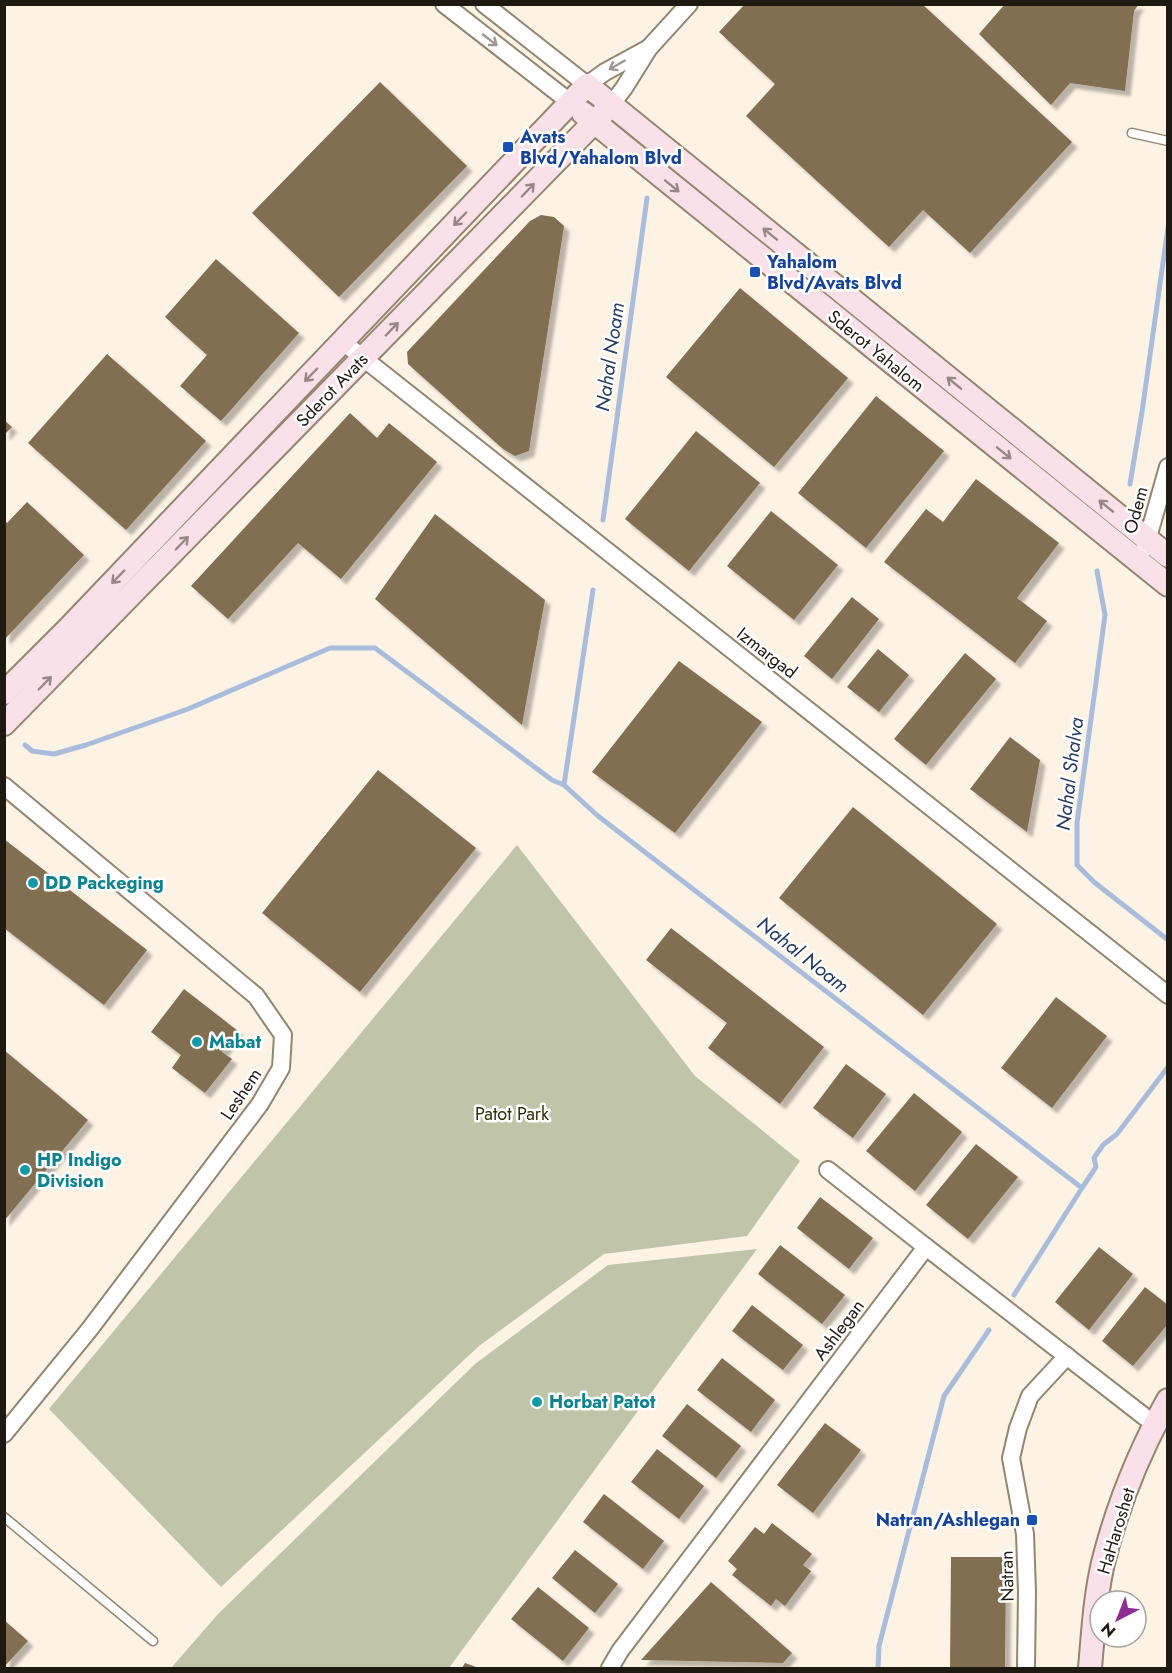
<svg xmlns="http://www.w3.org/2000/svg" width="1172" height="1673" viewBox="0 0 1172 1673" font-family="Jost,sans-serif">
<defs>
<filter id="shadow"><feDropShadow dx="5.5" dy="5.5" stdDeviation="1.5" flood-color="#0004"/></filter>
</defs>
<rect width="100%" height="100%" fill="#fdf3e4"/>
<g fill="#c0c5a9">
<polygon points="517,845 695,1076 800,1161 747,1236 604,1254 479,1346 221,1587 49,1409"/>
<polygon points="757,1249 449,1668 171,1668 218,1614 475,1364 608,1265"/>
</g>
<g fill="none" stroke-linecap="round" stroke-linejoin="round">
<g stroke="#aabcdb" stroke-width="5">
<polyline points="1130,484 1142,412 1168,227"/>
<polyline points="603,520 647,198"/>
<polyline points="1097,571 1105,615 1077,823 1077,865 1094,882 1168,940"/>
<polyline points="593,590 564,785 598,816 1082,1188 1014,1295"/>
<polyline points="25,745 32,751 54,754 86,745 188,709 330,648 375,648 552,780 564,785"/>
<polyline points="1082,1188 1096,1167 1094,1158 1103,1145 1117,1134 1168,1067"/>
<polyline points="878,1668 879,1646 944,1396 989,1330"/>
</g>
</g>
<g fill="#826e51" filter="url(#shadow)">
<polygon points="745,4 922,4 1072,142 970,253 923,210 889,247 746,116 775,84 719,32"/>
<polygon points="1005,4 1139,4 1134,11 1125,91 1070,83 1051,105 979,34"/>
<polygon points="380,82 467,166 339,297 252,213"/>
<polygon points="541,215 554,217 564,226 529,451 515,456 503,449 408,364 407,352 530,221"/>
<polygon points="216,259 299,333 221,421 180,386 207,355 165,317"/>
<polygon points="740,288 848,378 774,467 666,377"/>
<polygon points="107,354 206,441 126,530 28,443"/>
<polygon points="876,396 944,451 866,548 798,493"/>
<polygon points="350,413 377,438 389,423 437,462 341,579 298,543 228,619 191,586"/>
<polygon points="4,420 12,427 4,435"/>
<polygon points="696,431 760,483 689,571 625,519"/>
<polygon points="976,479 1059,543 1017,598 1047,621 1015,663 884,562 926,509 943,522"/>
<polygon points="27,502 84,555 4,640 4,520 7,523"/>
<polygon points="771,511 838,565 794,620 727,566"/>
<polygon points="435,514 545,600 522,725 375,599"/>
<polygon points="852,597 879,619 832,679 804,656"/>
<polygon points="878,649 909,675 879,712 847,687"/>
<polygon points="965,653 996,679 926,765 894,739"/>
<polygon points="679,661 762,722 675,833 592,772"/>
<polygon points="1010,737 1040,760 1027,832 970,789"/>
<polygon points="378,770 476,848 360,992 262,913"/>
<polygon points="853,807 997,924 923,1015 779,898"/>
<polygon points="4,839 147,950 104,1005 4,928"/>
<polygon points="671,928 824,1047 780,1104 708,1048 727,1023 646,960"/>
<polygon points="184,989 238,1031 222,1052 232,1059 205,1093 172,1068 181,1055 151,1032"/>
<polygon points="1056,997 1107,1036 1052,1108 1001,1068"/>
<polygon points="4,1050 88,1120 4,1221"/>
<polygon points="846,1064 886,1094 853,1138 813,1108"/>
<polygon points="914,1093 962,1132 915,1191 866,1151"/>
<polygon points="976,1144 1018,1177 968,1239 926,1205"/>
<polygon points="820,1197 873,1238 849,1269 797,1228"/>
<polygon points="780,1245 845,1295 822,1324 758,1274"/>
<polygon points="1099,1247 1133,1274 1089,1330 1055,1302"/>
<polygon points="1145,1287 1168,1305 1168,1324 1133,1366 1102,1341"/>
<polygon points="752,1305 803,1345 783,1370 732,1331"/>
<polygon points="722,1358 775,1400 751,1432 697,1390"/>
<polygon points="687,1404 741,1446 716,1478 662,1436"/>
<polygon points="825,1423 861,1450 813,1513 777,1485"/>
<polygon points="657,1449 704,1486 679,1519 631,1482"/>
<polygon points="604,1494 664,1541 643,1569 583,1522"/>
<polygon points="772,1523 812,1554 803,1565 811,1571 785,1606 776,1599 771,1606 732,1575 737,1569 728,1561 755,1527 764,1534"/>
<polygon points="575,1550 618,1584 595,1613 552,1578"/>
<polygon points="951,1557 1006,1557 1005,1668 950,1668"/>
<polygon points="711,1582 792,1653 783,1663 641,1660"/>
<polygon points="538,1587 589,1628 563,1661 511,1619"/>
<polygon points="4,1620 28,1641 4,1667"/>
<polygon points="465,1663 479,1668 462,1668"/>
</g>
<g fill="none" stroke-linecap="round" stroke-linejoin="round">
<defs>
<g id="lane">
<polyline points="1132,133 1168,141"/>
<polyline points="4,1517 153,1641"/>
</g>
<g id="street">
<polyline points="444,4 571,103"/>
<polyline points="484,4 587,85 605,72 649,48"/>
<polyline points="611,105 624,88 649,48 689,4"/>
<polyline points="343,342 1168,995"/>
<polyline points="1145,548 1168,467"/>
<polyline points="4,786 256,996 283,1035 281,1068 260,1104 89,1330 4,1434"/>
<polyline points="828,1170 926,1247"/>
<polyline points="610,1668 620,1651 926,1247 1154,1424"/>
<polyline points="1026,1668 1027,1592 1025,1534 1011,1458 1018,1428 1030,1396 1067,1356"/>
</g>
<g id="secondary">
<polyline points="583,113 1168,585"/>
<polyline points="4,693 68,629 587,85 1168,556"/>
<polyline points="4,724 611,105"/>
<path d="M1090,1668C1093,1634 1095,1597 1103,1563C1117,1507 1140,1450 1168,1400"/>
</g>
</defs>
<use href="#lane" stroke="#94856e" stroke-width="11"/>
<use href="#street" stroke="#94856e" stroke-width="20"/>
<use href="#secondary" stroke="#94856e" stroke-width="26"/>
<use href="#lane" stroke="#fff" stroke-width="8"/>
<use href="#street" stroke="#fff" stroke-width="16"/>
<use href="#secondary" stroke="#fae0e8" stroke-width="22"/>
</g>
<defs><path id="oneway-shaft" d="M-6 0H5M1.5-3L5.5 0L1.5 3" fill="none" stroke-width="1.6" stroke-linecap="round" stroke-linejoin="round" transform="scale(1.5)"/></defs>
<g stroke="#9a9894">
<use href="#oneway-shaft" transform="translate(490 40) rotate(38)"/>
<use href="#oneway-shaft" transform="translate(617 65) rotate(150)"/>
</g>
<g stroke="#978787">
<use href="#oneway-shaft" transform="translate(672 186) rotate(39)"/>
<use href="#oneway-shaft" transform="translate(528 190) rotate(-46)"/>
<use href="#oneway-shaft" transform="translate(460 219) rotate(134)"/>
<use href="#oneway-shaft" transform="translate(770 234) rotate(-141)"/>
<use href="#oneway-shaft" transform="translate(392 329) rotate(-46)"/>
<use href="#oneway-shaft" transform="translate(311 375) rotate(134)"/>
<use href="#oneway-shaft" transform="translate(954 383) rotate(-141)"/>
<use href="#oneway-shaft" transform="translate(1004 453) rotate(39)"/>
<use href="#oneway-shaft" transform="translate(1106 506) rotate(-141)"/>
<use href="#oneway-shaft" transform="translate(182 543) rotate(-46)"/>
<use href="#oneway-shaft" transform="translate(118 577) rotate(134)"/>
<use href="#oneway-shaft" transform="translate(45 683) rotate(-46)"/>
</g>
<g fill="#1a4fb4" stroke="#fff" stroke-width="2">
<rect x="502" y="141" width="12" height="12" rx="3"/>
<rect x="749" y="266" width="12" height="12" rx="3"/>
<rect x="1026" y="1514" width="12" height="12" rx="3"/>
</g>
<g fill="#0f9aa8" stroke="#fff" stroke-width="2">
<circle cx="33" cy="883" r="6"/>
<circle cx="197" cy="1042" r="6"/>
<circle cx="25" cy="1170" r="6"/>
<circle cx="537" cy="1402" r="6"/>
</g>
<g text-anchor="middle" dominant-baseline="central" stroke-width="5" stroke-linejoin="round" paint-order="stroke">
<g font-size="18" font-weight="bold" fill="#164399" stroke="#fff" text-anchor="start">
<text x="520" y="137">Avats<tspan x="520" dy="21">Blvd/Yahalom Blvd</tspan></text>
<text x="767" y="262">Yahalom<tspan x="767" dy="21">Blvd/Avats Blvd</tspan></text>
<text x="1020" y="1520" text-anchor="end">Natran/Ashlegan</text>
</g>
<g font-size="18" fill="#1f1a11" stroke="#fff">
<text transform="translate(876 351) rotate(39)">Sderot Yahalom</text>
<text transform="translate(332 390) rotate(-46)">Sderot Avats</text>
<text transform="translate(1136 510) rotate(-75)">Odem</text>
<text transform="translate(767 653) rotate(38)">Izmargad</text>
<text transform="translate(241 1094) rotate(-56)">Leshem</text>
<text transform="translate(839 1330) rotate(-53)">Ashlegan</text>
<text transform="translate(1116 1531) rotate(-73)">HaHaroshet</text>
<text transform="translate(1007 1576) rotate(-91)">Natran</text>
</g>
<g font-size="18" font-weight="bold" fill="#0d838f" stroke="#fff" text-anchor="start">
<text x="45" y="883">DD Packeging</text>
<text x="209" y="1042">Mabat</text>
<text x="37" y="1160">HP Indigo<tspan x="37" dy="21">Division</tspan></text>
<text x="549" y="1402">Horbat Patot</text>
</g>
<g font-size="18" fill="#2c3104" stroke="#fff">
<text x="512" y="1114">Patot Park</text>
</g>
<g font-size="20" font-style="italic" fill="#253b65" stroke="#fff">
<text transform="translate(610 357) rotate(-82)">Nahal Noam</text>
<text transform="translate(1070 774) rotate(-83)">Nahal Shalva</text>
<text transform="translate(803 955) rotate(38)">Nahal Noam</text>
</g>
</g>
<rect width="1172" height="1673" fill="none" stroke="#1f1a11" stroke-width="12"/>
<g transform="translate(1118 1619) rotate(222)"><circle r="28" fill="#ffffff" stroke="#a5a3a0" stroke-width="1.5"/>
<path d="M0-4.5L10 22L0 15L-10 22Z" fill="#8d2c95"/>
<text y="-9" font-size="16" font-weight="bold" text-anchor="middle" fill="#1f1a11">N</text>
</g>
</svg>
